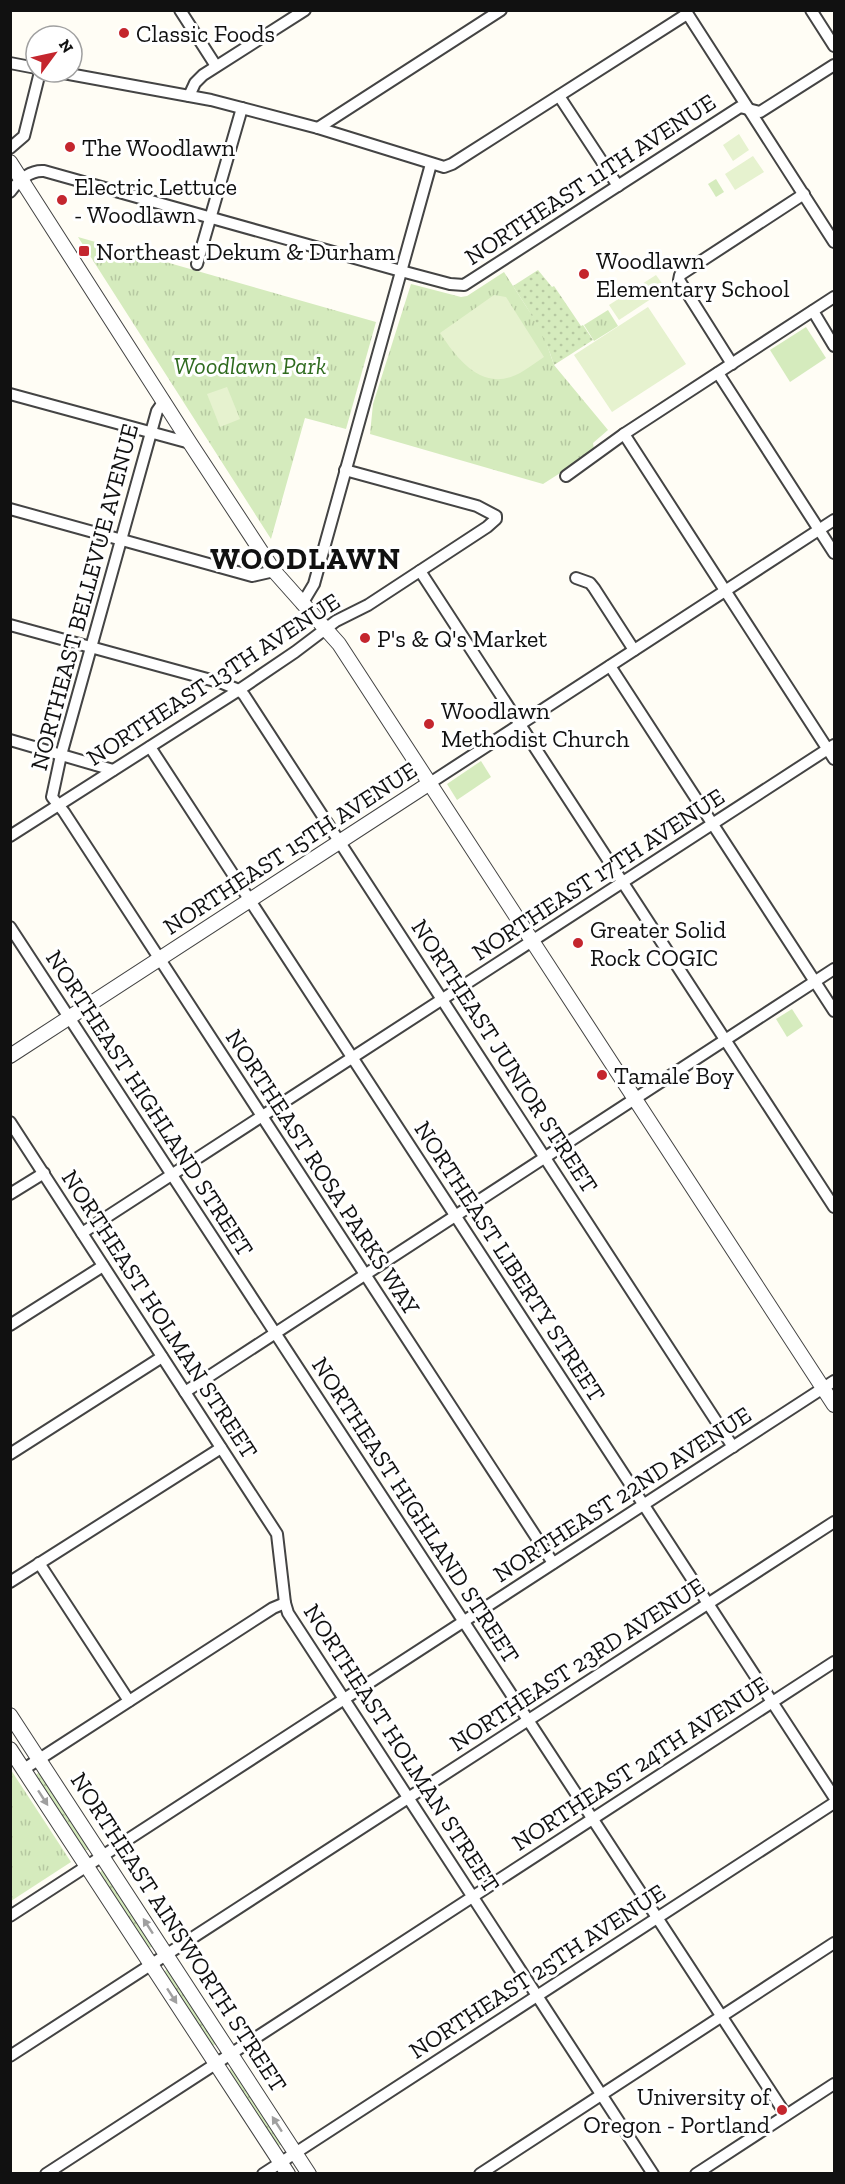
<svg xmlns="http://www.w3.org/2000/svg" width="845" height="2184" viewBox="0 0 845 2184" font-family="'Zilla Slab',serif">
<defs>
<pattern id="park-tufts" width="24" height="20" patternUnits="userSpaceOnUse" patternTransform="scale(1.5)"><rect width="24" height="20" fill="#d5ebbd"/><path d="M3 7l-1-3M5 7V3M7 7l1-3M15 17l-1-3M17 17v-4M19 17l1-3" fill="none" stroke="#b6c8a1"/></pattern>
<pattern id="garden-dots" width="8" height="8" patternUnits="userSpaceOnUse" patternTransform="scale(1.5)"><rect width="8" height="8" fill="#d5ebbd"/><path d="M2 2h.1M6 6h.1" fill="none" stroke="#b6c8a1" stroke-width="1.8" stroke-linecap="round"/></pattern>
</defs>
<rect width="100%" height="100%" fill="#fffdf5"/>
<g fill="#d5ebbd">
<polygon points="806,327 826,358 790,382 770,350"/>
<polygon points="481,761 491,777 457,800 447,784"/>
<polygon points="792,1009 803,1026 787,1037 776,1019"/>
</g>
<g fill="url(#park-tufts)">
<polygon points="716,179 724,192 716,197 708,184"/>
<polygon points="78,237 376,322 346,429 305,418 271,539"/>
<polygon points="504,272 535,320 545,339 554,365 608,430 593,443 594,449 590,454 543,484 370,434 373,404 411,284 461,297 467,296"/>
<polygon points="608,310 618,326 594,341 584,325"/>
<polygon points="11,1770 71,1862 11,1901 10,1901"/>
</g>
<g fill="url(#garden-dots)">
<path d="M538,270L552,287L554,286L581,326L583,325L593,340L554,365C545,335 530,312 513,286Z"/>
<polygon points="40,1771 90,1846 88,1850 84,1850 35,1776"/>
<polygon points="102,1870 106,1870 155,1943 152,1947 146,1948 99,1874"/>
<polygon points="168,1968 220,2041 211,2047 164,1975 165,1971"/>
<polygon points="232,2067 284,2140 282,2145 275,2146 228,2072"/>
</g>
<g fill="#e6f2cf">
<polygon points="739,134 749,150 733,161 723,145"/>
<polygon points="753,156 764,172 735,190 725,174"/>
<polygon points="656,275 666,289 619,320 609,305"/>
<path d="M494,295L506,297L544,357C536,362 529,368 520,373C483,393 458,360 440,333Z"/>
<polygon points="648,307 686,364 612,412 574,355"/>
<polygon points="227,387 240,419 220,427 207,394"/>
</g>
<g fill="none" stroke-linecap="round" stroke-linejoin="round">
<defs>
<g id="minor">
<polyline points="180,10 216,66"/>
<polyline points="685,10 834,242"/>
<polyline points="811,10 834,46"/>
<polyline points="10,63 36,68"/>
<polyline points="58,72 211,100 318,128 444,167 452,164 687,14"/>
<polyline points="189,96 195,83 203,75 305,10"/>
<polyline points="559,96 618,186"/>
<polyline points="318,128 501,10"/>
<polyline points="10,148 24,136 40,72"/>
<path d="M10,192C18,181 30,170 44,171L401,271L450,284L464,285L740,107L760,112L834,65"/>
<polyline points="197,264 242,108"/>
<polyline points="813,311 834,346"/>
<polyline points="732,364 679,280 680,275 804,194"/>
<polyline points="718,373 834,553"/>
<polyline points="10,394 190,443"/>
<polyline points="164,401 157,411 61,755 52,797 64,812 553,1563"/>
<polyline points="624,434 834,759"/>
<polyline points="566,476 624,434 834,297"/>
<polyline points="10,509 252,576 274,571"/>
<polyline points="420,571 834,1207"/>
<polyline points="576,578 590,583 594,588 634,650"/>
<polyline points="302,604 314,584 431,164"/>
<polyline points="10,625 222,683 239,690 244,695 733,1447"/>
<polyline points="610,666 834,1011"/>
<polyline points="10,740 113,770"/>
<polyline points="150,747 834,1797"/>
<polyline points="430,783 834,520"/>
<polyline points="10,836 239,690 295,652 336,621 368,605 487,527 496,519 496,516 477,506 345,470"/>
<polyline points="10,927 786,2115"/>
<polyline points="10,1122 277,1534 285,1603 288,1613 653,2174"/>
<polyline points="10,1194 44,1173"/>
<polyline points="82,1233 834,745"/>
<polyline points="10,1325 103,1266"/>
<polyline points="185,1392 834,969"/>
<polyline points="10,1454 162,1357"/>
<polyline points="39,1563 129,1701"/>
<polyline points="10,1582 221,1448"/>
<polyline points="24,1769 273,1608 285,1603"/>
<polyline points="10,1916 834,1381"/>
<polyline points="10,2056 834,1522"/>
<polyline points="46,2174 834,1662"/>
<polyline points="263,2174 834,1803"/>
<polyline points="480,2174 834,1943"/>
<polyline points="696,2174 834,2084"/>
</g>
<g id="tertiary">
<polyline points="10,162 190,443 274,571 339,644 834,1405"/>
<polyline points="10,1056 430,783"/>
<polyline points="10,1715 309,2174"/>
<polyline points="10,1749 288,2174"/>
</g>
</defs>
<use href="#minor" stroke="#444" stroke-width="14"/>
<use href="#tertiary" stroke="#444" stroke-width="16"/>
<use href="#minor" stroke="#fff" stroke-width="10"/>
<use href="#tertiary" stroke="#fff" stroke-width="14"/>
</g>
<defs><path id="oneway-solid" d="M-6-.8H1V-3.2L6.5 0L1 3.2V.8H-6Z" transform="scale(1.5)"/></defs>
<g fill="#a0a0a0">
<use href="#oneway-solid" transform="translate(43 1798) rotate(57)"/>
<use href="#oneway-solid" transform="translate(148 1926) rotate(-123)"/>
<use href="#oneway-solid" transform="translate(172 1996) rotate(57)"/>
<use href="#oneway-solid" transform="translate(277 2124) rotate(-123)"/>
</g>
<g fill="#c4262e" stroke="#fff" stroke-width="2">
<circle cx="124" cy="33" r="6"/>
<circle cx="70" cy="147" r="6"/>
<circle cx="62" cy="200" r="6"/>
<rect x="78" y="245" width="12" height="12" rx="3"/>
<circle cx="584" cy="274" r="6"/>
<circle cx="365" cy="638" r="6"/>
<circle cx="429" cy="724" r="6"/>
<circle cx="578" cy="943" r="6"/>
<circle cx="602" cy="1075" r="6"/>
<circle cx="782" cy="2110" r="6"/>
</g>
<g text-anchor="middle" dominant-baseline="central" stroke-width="6" stroke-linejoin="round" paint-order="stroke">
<g font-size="24" fill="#111" stroke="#fff" text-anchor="start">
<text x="136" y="33">Classic Foods</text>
<text x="82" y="147">The Woodlawn</text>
<text x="74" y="186">Electric Lettuce<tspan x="74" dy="28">- Woodlawn</tspan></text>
<text x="96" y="251">Northeast Dekum &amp; Durham</text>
<text x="596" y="260">Woodlawn<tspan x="596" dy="28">Elementary School</tspan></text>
<text x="377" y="638">P's &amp; Q's Market</text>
<text x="441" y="710">Woodlawn<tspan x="441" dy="28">Methodist Church</tspan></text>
<text x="590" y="929">Greater Solid<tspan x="590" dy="28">Rock COGIC</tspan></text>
<text x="614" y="1075">Tamale Boy</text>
<text x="770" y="2096" text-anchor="end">University of<tspan x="770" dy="28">Oregon - Portland</tspan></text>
</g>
<g font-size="24" fill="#111" stroke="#fff">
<text transform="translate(590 179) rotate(-33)">NORTHEAST 11TH AVENUE</text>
<text transform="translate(84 597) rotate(-75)">NORTHEAST BELLEVUE AVENUE</text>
<text transform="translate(213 679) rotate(-33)">NORTHEAST 13TH AVENUE</text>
<text transform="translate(290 848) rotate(-33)">NORTHEAST 15TH AVENUE</text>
<text transform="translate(598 874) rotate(-33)">NORTHEAST 17TH AVENUE</text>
<text transform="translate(505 1056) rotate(57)">NORTHEAST JUNIOR STREET</text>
<text transform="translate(150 1103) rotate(57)">NORTHEAST HIGHLAND STREET</text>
<text transform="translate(323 1172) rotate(57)">NORTHEAST ROSA PARKS WAY</text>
<text transform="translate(510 1261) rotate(57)">NORTHEAST LIBERTY STREET</text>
<text transform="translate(160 1314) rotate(57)">NORTHEAST HOLMAN STREET</text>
<text transform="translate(622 1494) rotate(-33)">NORTHEAST 22ND AVENUE</text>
<text transform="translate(416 1510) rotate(57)">NORTHEAST HIGHLAND STREET</text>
<text transform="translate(577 1664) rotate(-33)">NORTHEAST 23RD AVENUE</text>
<text transform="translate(402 1748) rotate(57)">NORTHEAST HOLMAN STREET</text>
<text transform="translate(640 1763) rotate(-33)">NORTHEAST 24TH AVENUE</text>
<text transform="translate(179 1932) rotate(57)">NORTHEAST AINSWORTH STREET</text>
<text transform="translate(537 1971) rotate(-33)">NORTHEAST 25TH AVENUE</text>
</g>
<g font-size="24" font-style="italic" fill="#2f6b1f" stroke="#fff">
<text x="250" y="365">Woodlawn Park</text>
</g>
<g font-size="30" font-weight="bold" letter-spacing="1.5" fill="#111" stroke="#fff">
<text x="306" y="559">WOODLAWN</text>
</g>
</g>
<rect width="845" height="2184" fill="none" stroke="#111111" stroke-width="24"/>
<g transform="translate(54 54) rotate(57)"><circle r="28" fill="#ffffff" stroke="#a0a0a0" stroke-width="1.5"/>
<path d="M0-4.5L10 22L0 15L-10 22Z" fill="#c4262e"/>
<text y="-9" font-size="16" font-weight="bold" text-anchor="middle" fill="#111111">N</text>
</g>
</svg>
